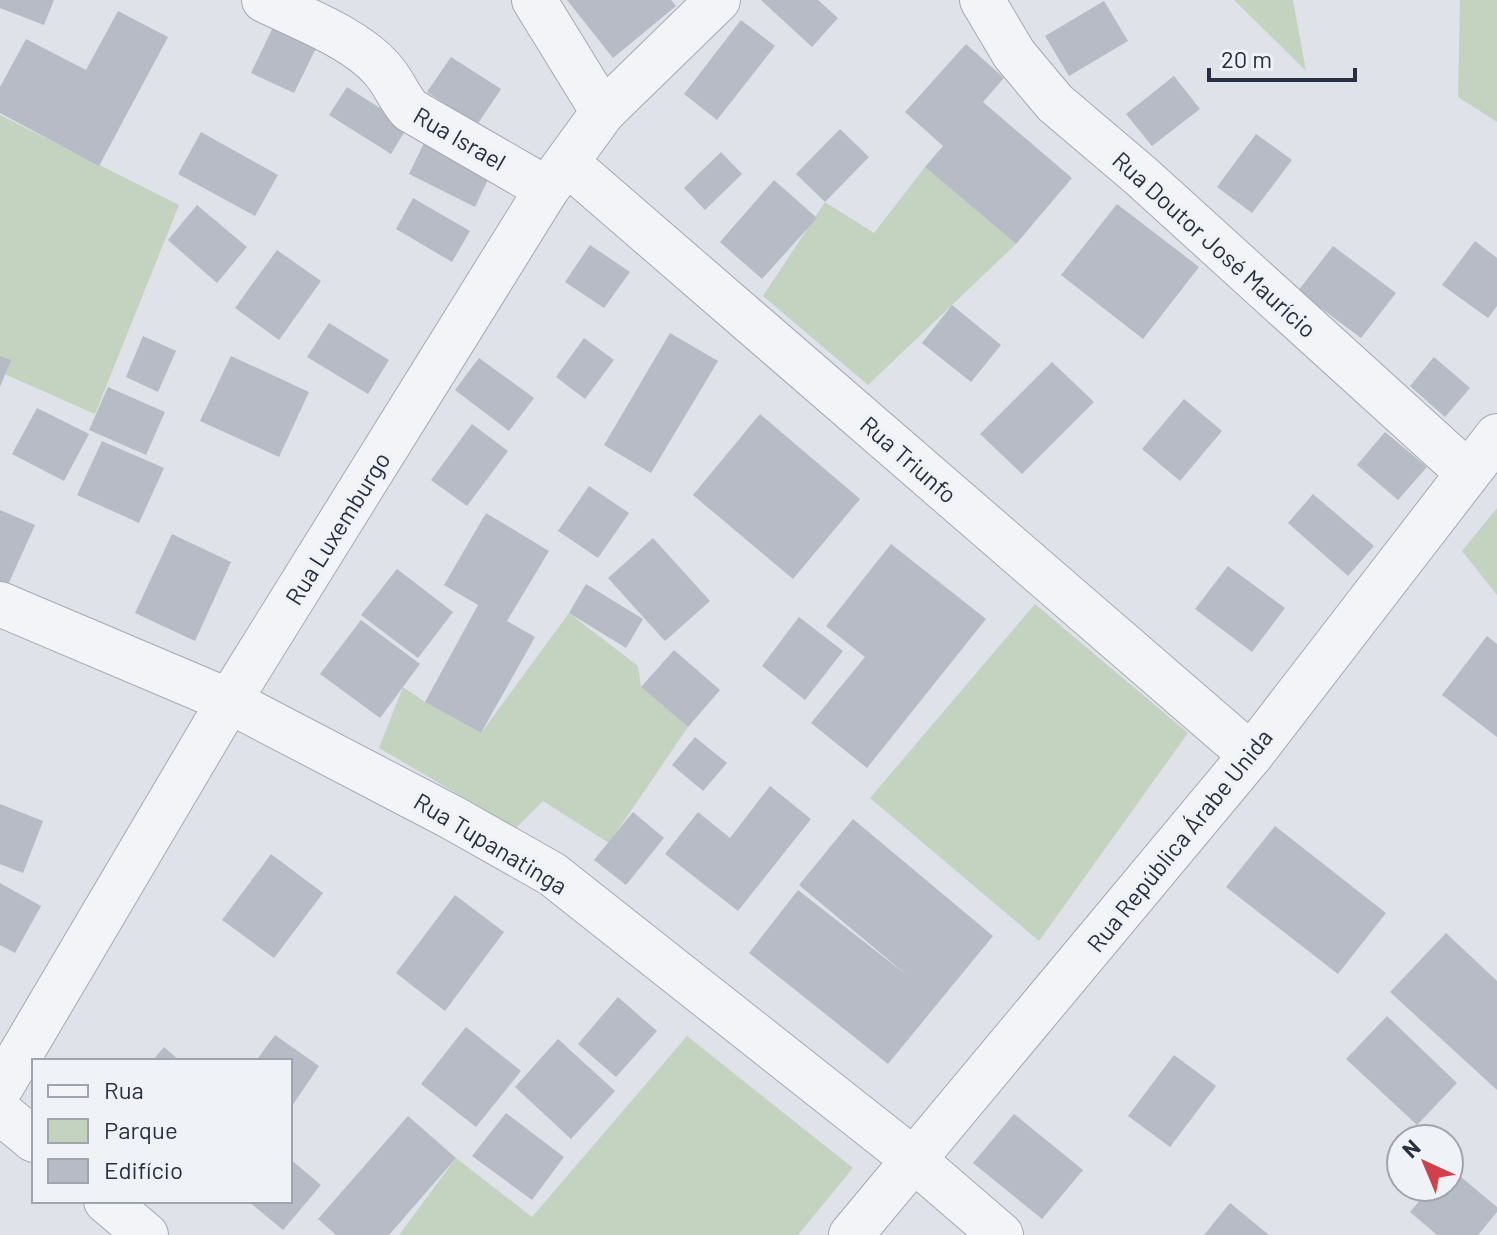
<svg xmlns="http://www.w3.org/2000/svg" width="1497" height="1235" viewBox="0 0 1497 1235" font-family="Barlow,sans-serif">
<rect width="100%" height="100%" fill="#dfe2e9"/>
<g fill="#c4d3c0">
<polygon points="1234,0 1293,0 1306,71"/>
<polygon points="1460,0 1497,0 1497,122 1458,97"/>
<polygon points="0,115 179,205 95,414 0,372"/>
<polygon points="925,167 1016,244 868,385 763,296 825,202 874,233"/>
<polygon points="1497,508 1497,595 1462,551"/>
<polygon points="1035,604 1188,733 1039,941 870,798"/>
<polygon points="569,613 638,666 641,687 688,727 609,843 543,801 516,828 379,748 403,687 425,702 481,733"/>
<polygon points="687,1036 853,1168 798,1235 399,1235 456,1158 532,1217"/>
</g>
<g fill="#b6bbc6">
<polygon points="0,0 54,0 44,25 0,8"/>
<polygon points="567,0 671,0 676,6 613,58"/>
<polygon points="761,0 818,0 838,18 812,47"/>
<polygon points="1104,1 1128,41 1069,76 1045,36"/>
<polygon points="118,11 168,37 99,166 0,113 0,87 26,39 86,70"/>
<polygon points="741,20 775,46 717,120 684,94"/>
<polygon points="276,21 319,42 294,93 251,73"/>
<polygon points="966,44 1004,78 983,102 1072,178 1016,244 925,167 943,146 905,112"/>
<polygon points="451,57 501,89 477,125 427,92"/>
<polygon points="1174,76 1200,109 1152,146 1126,114"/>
<polygon points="347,87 408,126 391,154 329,115"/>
<polygon points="840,129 869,157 825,202 796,174"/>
<polygon points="201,132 278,175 255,216 178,174"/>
<polygon points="1256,134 1292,160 1252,213 1217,187"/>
<polygon points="426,139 492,171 475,207 409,174"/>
<polygon points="721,152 742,174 705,210 684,188"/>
<polygon points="774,180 817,218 762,279 720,242"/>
<polygon points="413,198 470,231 452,262 396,229"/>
<polygon points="1117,204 1199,267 1143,339 1061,275"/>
<polygon points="197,205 247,247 217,283 168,240"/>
<polygon points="1475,241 1497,258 1497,306 1488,318 1442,285"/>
<polygon points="590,245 630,272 604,308 565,282"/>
<polygon points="1333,246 1396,293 1361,338 1298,291"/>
<polygon points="277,250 321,281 279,340 235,308"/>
<polygon points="952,305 1001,345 971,382 922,343"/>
<polygon points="329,323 389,360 368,394 307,357"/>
<polygon points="670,333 718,361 651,473 604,445"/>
<polygon points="143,336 176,351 158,392 126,377"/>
<polygon points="584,338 614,360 585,399 556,377"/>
<polygon points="0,356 11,360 0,387"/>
<polygon points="231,356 309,392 279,457 200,421"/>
<polygon points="1434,357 1470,388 1445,417 1410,386"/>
<polygon points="479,358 534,398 509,431 455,390"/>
<polygon points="1052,362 1094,402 1022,474 980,434"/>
<polygon points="108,387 165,412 146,455 89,430"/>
<polygon points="1184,399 1222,431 1180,481 1142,449"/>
<polygon points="37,408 89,434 64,481 12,454"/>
<polygon points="760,414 860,499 793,579 693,495"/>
<polygon points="472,424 508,451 467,506 431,480"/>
<polygon points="1385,432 1427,467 1398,500 1357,465"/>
<polygon points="102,441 164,468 139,523 77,495"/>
<polygon points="589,486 629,513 598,558 558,531"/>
<polygon points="1313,494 1374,546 1348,576 1288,523"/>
<polygon points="0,510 35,525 6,589 0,587"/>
<polygon points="486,513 549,551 507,621 535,637 481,733 425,702 478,605 444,585"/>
<polygon points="172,534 231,562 195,641 135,613"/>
<polygon points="653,538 710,601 665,641 608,578"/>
<polygon points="891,544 986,619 867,768 811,723 865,657 826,626"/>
<polygon points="1228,566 1285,608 1252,652 1195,609"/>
<polygon points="397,569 453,612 418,658 361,615"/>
<polygon points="586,584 643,619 626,648 569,613"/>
<polygon points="799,617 843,651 805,700 762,666"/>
<polygon points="361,620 420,664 380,718 320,674"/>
<polygon points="1487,636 1497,644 1497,737 1442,695"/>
<polygon points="674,650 720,690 688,727 641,687"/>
<polygon points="695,737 727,763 703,791 672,765"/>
<polygon points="770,786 811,819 738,911 665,854 698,812 730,838"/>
<polygon points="0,804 43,821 23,873 0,864"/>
<polygon points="633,812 664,838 626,885 594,860"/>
<polygon points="853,819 993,936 888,1064 749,953 798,890 908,976 799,885"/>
<polygon points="1275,826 1386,913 1338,974 1226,887"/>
<polygon points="271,854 323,893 274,958 222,920"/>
<polygon points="0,883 41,906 15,953 0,945"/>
<polygon points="455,895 504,932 445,1011 396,973"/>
<polygon points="1446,933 1497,981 1497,1090 1390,992"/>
<polygon points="618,997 657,1031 616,1077 578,1044"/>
<polygon points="1387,1016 1457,1083 1417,1125 1346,1059"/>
<polygon points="466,1027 521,1071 476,1127 421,1084"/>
<polygon points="275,1035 319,1066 292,1106 290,1104 290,1061 256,1061"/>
<polygon points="558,1039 615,1091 571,1139 515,1087"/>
<polygon points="164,1047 180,1061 152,1061"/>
<polygon points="1174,1055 1216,1086 1170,1147 1128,1116"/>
<polygon points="506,1113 564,1157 532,1200 472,1156"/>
<polygon points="1014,1114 1083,1170 1042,1219 973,1163"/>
<polygon points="408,1116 456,1158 389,1235 336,1235 318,1219"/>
<polygon points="290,1159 321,1185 283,1230 248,1201 290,1201"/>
<polygon points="1449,1167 1497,1207 1497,1212 1478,1235 1437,1235 1410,1212 1431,1187 1449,1187"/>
<polygon points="1230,1203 1269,1235 1204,1235"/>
</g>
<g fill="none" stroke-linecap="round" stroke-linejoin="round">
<defs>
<g id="minor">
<path d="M264,0C301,18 355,38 382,69C394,82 399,98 410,110L547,189"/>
<polyline points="534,0 603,112"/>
<polyline points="982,0 1014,54 1055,103 1141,176 1467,472"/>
<polyline points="567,163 1251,755"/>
<polyline points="0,604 229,701 453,818 552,874 914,1160 1001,1235"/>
<polyline points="0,1089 229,701 547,189 603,112 718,0"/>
<polyline points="0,1112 34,1140"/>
<polyline points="106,1201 146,1235"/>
<polyline points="851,1235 1251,755 1497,436"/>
</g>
</defs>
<use href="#minor" stroke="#a4a9b3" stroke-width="46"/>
<use href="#minor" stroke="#f2f4f7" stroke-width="44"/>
</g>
<g text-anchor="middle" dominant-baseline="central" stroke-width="6" stroke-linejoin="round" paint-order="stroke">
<g font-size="24" fill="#282f41" stroke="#eff2f6">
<text transform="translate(460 138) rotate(30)">Rua Israel</text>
<text transform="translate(1215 244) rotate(42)">Rua Doutor José Maurício</text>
<text transform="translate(909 459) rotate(41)">Rua Triunfo</text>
<text transform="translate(337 528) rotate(-58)">Rua Luxemburgo</text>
<text transform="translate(1179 840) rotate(-51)">Rua República Árabe Unida</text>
<text transform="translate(491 843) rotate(31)">Rua Tupanatinga</text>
</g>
</g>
<rect x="32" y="1059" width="260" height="144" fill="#eff2f6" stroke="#9fa4ae" stroke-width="2"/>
<rect x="48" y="1085" width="40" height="12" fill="#f2f4f7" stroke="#9fa4ae" stroke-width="2"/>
<text x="104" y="1099" font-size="24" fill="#282f41">Rua</text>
<rect x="48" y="1119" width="40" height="24" fill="#c4d3c0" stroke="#9fa4ae" stroke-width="2"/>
<text x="104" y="1139" font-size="24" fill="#282f41">Parque</text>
<rect x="48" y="1159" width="40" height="24" fill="#b6bbc6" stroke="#9fa4ae" stroke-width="2"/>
<text x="104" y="1179" font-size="24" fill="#282f41">Edifício</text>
<g transform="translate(1425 1163) rotate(316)"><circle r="38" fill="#eff2f6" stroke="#9fa4ae" stroke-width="2"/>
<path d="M0-6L14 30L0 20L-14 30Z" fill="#d1414c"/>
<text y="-12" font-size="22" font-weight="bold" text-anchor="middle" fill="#282f41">N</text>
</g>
<path d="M1209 68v12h146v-12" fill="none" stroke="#282f41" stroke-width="4"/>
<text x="1221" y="68" font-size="24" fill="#282f41" stroke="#eff2f6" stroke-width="6" paint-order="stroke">20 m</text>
</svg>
